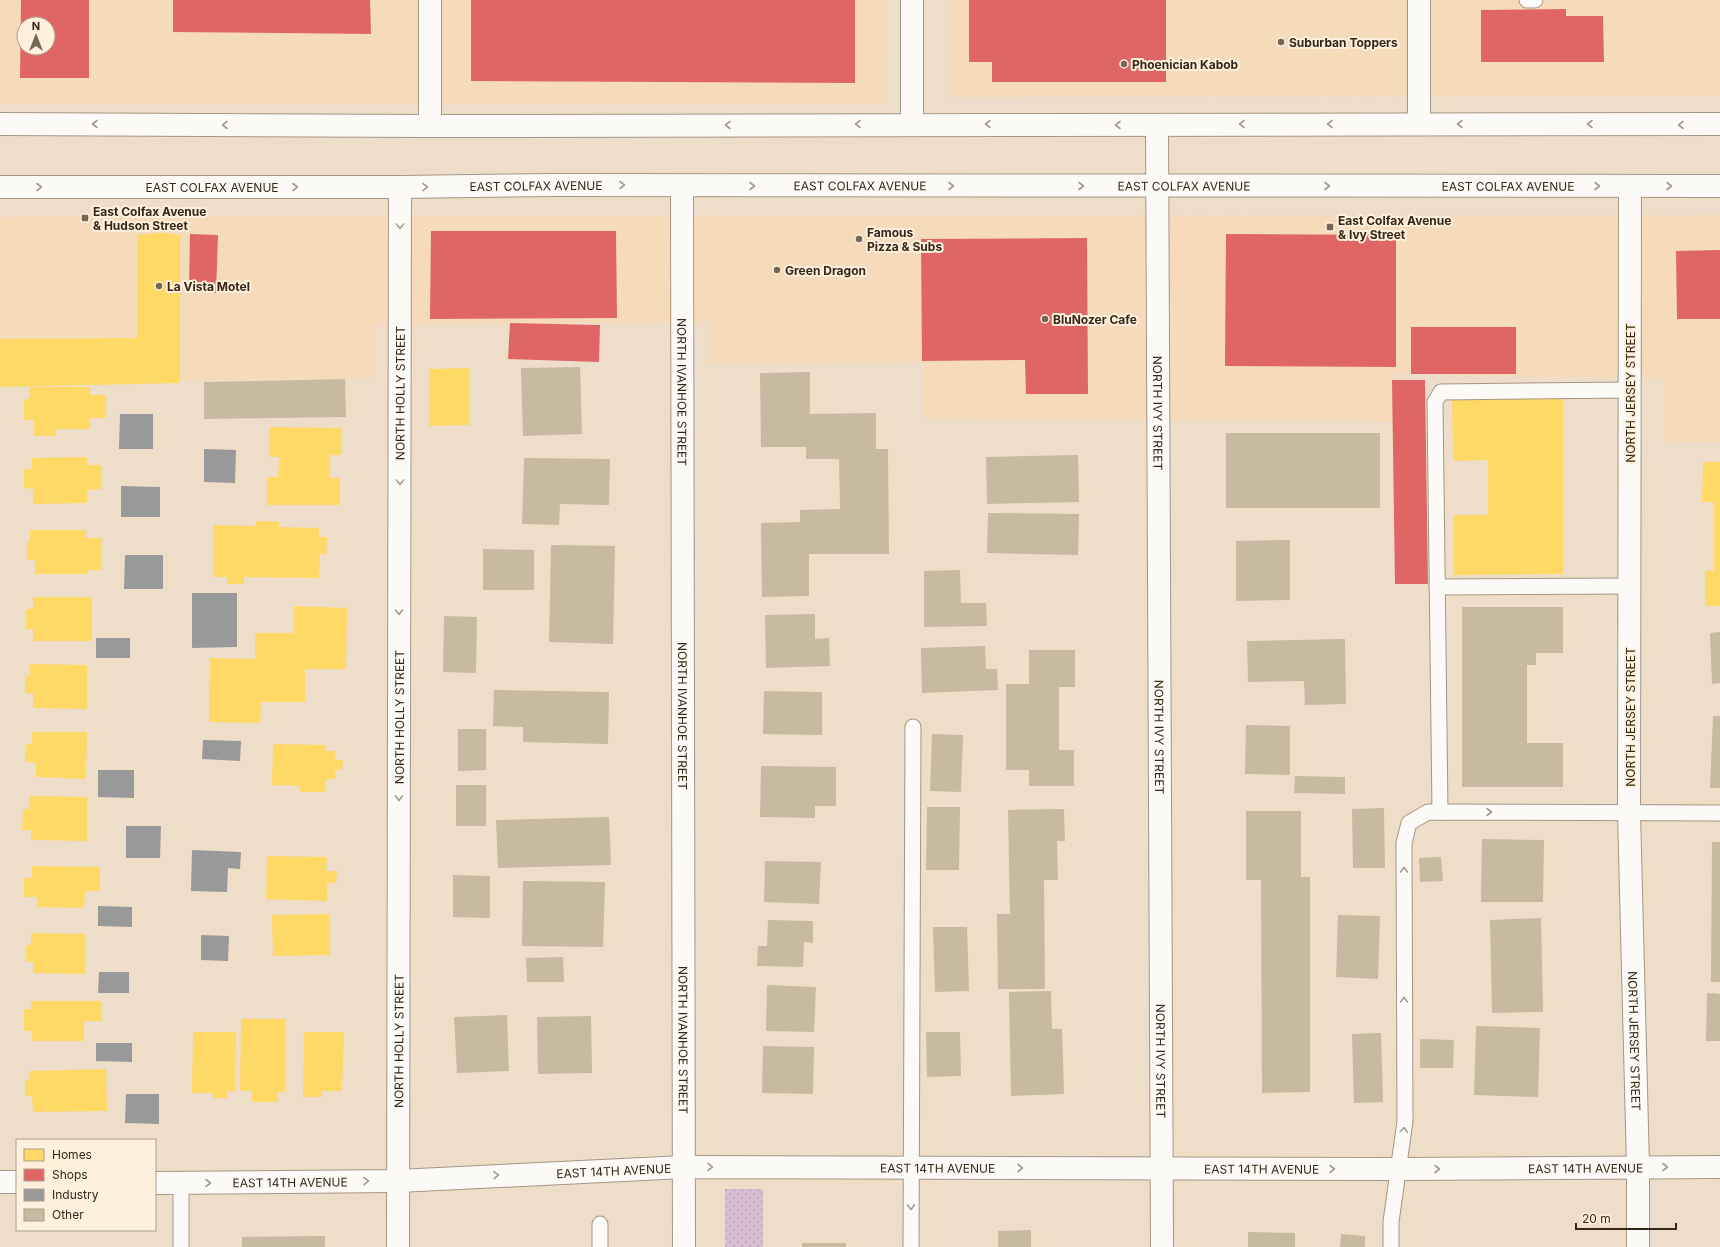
<svg xmlns="http://www.w3.org/2000/svg" width="1720" height="1247" viewBox="0 0 1720 1247" font-family="Inter,sans-serif">
<defs>
<pattern id="grass-dots" width="8" height="8" patternUnits="userSpaceOnUse"><rect width="8" height="8" fill="#d9bed3"/><path d="M2 2h.1M6 6h.1" fill="none" stroke="#bba3b4" stroke-width="1.8" stroke-linecap="round"/></pattern>
</defs>
<rect width="100%" height="100%" fill="#eedec9"/>
<g fill="#f5dbba" fill-rule="evenodd">
<path d="M0,0H885L884,104H0ZM24,24H48V48H24Z"/>
<polygon points="949,0 1720,0 1720,96 949,97"/>
<polygon points="1720,215 1720,442 1665,442 1664,378 1393,374 1392,422 924,418 924,362 710,363 709,322 376,325 375,378 0,383 0,217"/>
</g>
<rect fill="url(#grass-dots)" x="725" y="1189" width="38" height="58"/>
<g fill="#ffd966">
<polygon points="163,233 180,235 180,383 0,387 0,339 137,338 137,235"/>
<polygon points="470,368 470,425 429,426 429,369"/>
<polygon points="29,387 90,387 90,395 106,395 106,418 90,418 90,429 55,429 55,436 34,436 34,420 24,420 24,399 29,399"/>
<polygon points="1452,399 1563,399 1563,574 1454,575 1454,515 1488,515 1488,460 1453,461"/>
<polygon points="269,427 342,428 342,455 330,455 330,478 340,478 340,505 267,505 267,477 278,477 279,457 269,457"/>
<polygon points="87,457 87,465 102,465 102,489 87,490 87,503 33,504 33,489 24,488 24,469 32,469 32,458"/>
<polygon points="1703,462 1720,462 1720,606 1705,606 1705,571 1714,571 1714,502 1702,502"/>
<polygon points="256,521 279,522 279,527 319,528 319,537 327,537 326,555 320,554 319,578 244,577 244,584 227,584 227,577 213,577 214,525 256,526"/>
<polygon points="30,530 86,530 86,538 102,538 102,570 88,570 88,574 35,574 35,560 27,560 27,541 30,543"/>
<polygon points="33,597 92,597 92,641 33,641 33,629 26,629 26,609 33,609"/>
<polygon points="294,606 347,608 346,669 305,669 305,702 261,702 260,723 209,722 210,658 255,659 255,633 294,633"/>
<polygon points="30,664 87,665 87,709 33,708 33,693 25,693 25,676 30,676"/>
<polygon points="32,732 87,732 86,779 36,777 36,762 25,762 26,744 32,744"/>
<polygon points="273,744 326,745 326,751 336,751 335,760 343,760 342,770 335,770 335,779 326,779 326,792 300,792 300,786 272,785"/>
<polygon points="30,796 87,797 87,841 31,840 31,830 22,830 23,809 29,809"/>
<polygon points="267,856 327,857 326,871 337,871 336,883 327,883 327,901 266,899"/>
<polygon points="32,866 100,867 100,891 85,891 84,908 37,907 37,897 24,897 24,878 32,878"/>
<polygon points="330,914 330,955 273,956 272,915"/>
<polygon points="31,933 85,934 85,974 33,973 33,962 26,961 26,945 31,945"/>
<polygon points="31,1001 102,1001 102,1021 84,1021 84,1041 32,1041 32,1031 24,1031 24,1009 31,1009"/>
<polygon points="241,1019 286,1019 285,1092 278,1092 278,1102 252,1102 252,1091 240,1091"/>
<polygon points="193,1032 236,1032 235,1091 227,1091 227,1098 213,1098 213,1093 192,1093"/>
<polygon points="304,1032 344,1032 342,1091 322,1091 322,1097 303,1097"/>
<polygon points="106,1069 107,1111 33,1112 32,1096 25,1096 25,1079 29,1080 29,1071"/>
</g>
<g fill="#e06666" fill-rule="evenodd">
<path d="M21,0H89V78H20ZM24,24H48V48H24Z"/>
<polygon points="173,0 370,0 371,34 173,32"/>
<polygon points="471,0 855,0 855,83 471,81"/>
<polygon points="969,0 1166,0 1166,82 992,82 992,62 969,62"/>
<polygon points="1566,9 1566,16 1603,16 1604,62 1481,62 1481,10"/>
<polygon points="431,231 616,231 617,318 430,319"/>
<polygon points="190,234 218,235 216,293 189,292"/>
<polygon points="1226,234 1396,235 1396,367 1225,366"/>
<polygon points="1087,238 1088,394 1026,394 1025,360 922,361 921,239"/>
<polygon points="1720,250 1720,319 1677,319 1676,251"/>
<polygon points="510,323 600,325 599,362 508,359"/>
<rect x="1411" y="327" width="105" height="47"/>
<polygon points="1392,380 1425,380 1428,584 1395,584"/>
</g>
<g fill="#999">
<polygon points="120,414 153,414 153,449 119,449"/>
<polygon points="204,449 236,450 235,483 204,482"/>
<polygon points="121,486 160,487 160,517 121,517"/>
<polygon points="125,555 163,555 163,589 124,589"/>
<polygon points="192,593 237,593 237,647 192,648"/>
<rect x="96" y="638" width="34" height="20"/>
<polygon points="203,740 241,741 240,761 202,759"/>
<polygon points="98,770 134,770 134,798 98,797"/>
<polygon points="126,826 161,826 160,858 126,858"/>
<polygon points="192,850 241,852 240,869 228,868 227,892 191,891"/>
<polygon points="98,906 132,907 132,927 98,926"/>
<polygon points="201,935 229,936 228,961 201,960"/>
<polygon points="99,972 129,972 129,993 98,993"/>
<polygon points="96,1043 132,1043 132,1062 96,1061"/>
<polygon points="126,1094 159,1094 159,1124 125,1123"/>
</g>
<g fill="#c7ba9e">
<polygon points="580,367 582,434 523,436 521,368"/>
<polygon points="810,372 810,414 876,413 876,449 888,449 889,554 809,554 809,596 762,597 761,523 800,522 800,510 840,509 839,459 806,459 806,447 761,447 760,373"/>
<polygon points="345,379 346,417 204,419 204,382"/>
<rect x="1226" y="433" width="154" height="75"/>
<polygon points="1078,455 1079,502 987,504 986,457"/>
<polygon points="524,458 610,459 609,505 560,504 559,525 522,524"/>
<polygon points="988,513 1079,514 1078,555 987,553"/>
<polygon points="1290,540 1290,600 1236,601 1236,541"/>
<polygon points="551,545 615,546 613,644 549,642"/>
<polygon points="483,549 534,550 534,590 483,590"/>
<polygon points="960,570 961,603 986,603 987,626 924,627 924,571"/>
<polygon points="1462,607 1563,607 1563,653 1536,653 1536,665 1527,665 1527,743 1563,743 1563,787 1462,787"/>
<polygon points="815,614 815,639 829,638 830,666 766,668 765,615"/>
<polygon points="444,616 477,617 476,673 443,672"/>
<polygon points="1720,632 1720,683 1712,684 1710,633"/>
<polygon points="1345,639 1346,704 1305,705 1304,681 1248,682 1247,641"/>
<polygon points="985,646 986,669 997,669 998,690 922,693 921,648"/>
<polygon points="1029,650 1075,650 1075,687 1059,687 1059,750 1074,750 1074,786 1029,786 1029,770 1006,770 1006,684 1029,684"/>
<polygon points="494,690 609,692 608,744 523,742 523,727 493,726"/>
<polygon points="764,691 822,692 822,735 763,734"/>
<polygon points="1713,716 1720,716 1720,788 1710,788"/>
<polygon points="1246,725 1290,726 1290,775 1245,774"/>
<polygon points="458,729 486,729 486,770 458,771"/>
<polygon points="932,734 963,735 961,792 930,791"/>
<polygon points="761,766 836,767 836,806 815,806 815,818 760,817"/>
<polygon points="1295,776 1345,777 1345,794 1294,793"/>
<rect x="456" y="785" width="30" height="41"/>
<polygon points="927,807 960,807 959,870 926,870"/>
<polygon points="1384,808 1385,868 1353,868 1352,809"/>
<polygon points="1064,809 1065,841 1057,841 1058,880 1044,880 1045,989 998,989 997,914 1010,914 1008,810"/>
<polygon points="1246,811 1301,811 1301,877 1310,877 1310,1092 1262,1093 1261,880 1246,880"/>
<polygon points="609,817 611,865 498,868 496,820"/>
<polygon points="1482,839 1544,840 1543,902 1481,902"/>
<polygon points="1712,842 1720,842 1720,982 1711,982"/>
<polygon points="1441,857 1443,881 1420,882 1419,858"/>
<polygon points="765,861 821,862 819,904 764,902"/>
<polygon points="453,875 490,876 490,918 453,917"/>
<polygon points="523,881 605,882 603,947 522,946"/>
<polygon points="1338,915 1380,916 1378,979 1336,977"/>
<polygon points="1541,918 1543,1012 1492,1013 1490,920"/>
<polygon points="768,920 813,921 813,943 804,942 803,967 757,966 758,946 767,946"/>
<polygon points="933,927 967,927 969,991 935,992"/>
<polygon points="563,957 564,982 527,982 526,958"/>
<polygon points="767,985 816,987 814,1032 766,1031"/>
<polygon points="1051,991 1052,1029 1062,1029 1064,1094 1011,1096 1009,992"/>
<polygon points="1707,993 1720,994 1720,1041 1706,1041"/>
<polygon points="507,1015 509,1071 457,1073 454,1017"/>
<polygon points="591,1016 592,1073 538,1074 537,1017"/>
<polygon points="1476,1026 1540,1028 1538,1097 1474,1095"/>
<polygon points="926,1032 960,1032 961,1076 927,1077"/>
<polygon points="1381,1033 1383,1102 1354,1103 1352,1034"/>
<polygon points="1420,1039 1454,1040 1453,1068 1420,1068"/>
<polygon points="763,1046 814,1047 813,1094 762,1093"/>
<polygon points="1031,1230 1031,1247 998,1247 998,1231"/>
<polygon points="1248,1232 1295,1233 1295,1247 1248,1247"/>
<polygon points="1341,1234 1365,1236 1365,1247 1340,1247"/>
<polygon points="325,1236 325,1247 242,1247 242,1237"/>
<rect x="802" y="1243" width="44" height="4"/>
</g>
<g fill="none" stroke-linecap="round" stroke-linejoin="round">
<defs>
<g id="lane">
<polyline points="1527,0 1535,0"/>
<polyline points="1437,587 1630,586"/>
<polyline points="1440,812 1435,402 1441,392 1630,390"/>
<polyline points="181,1247 181,1183"/>
<polyline points="600,1247 600,1224"/>
<polyline points="911,1247 913,727"/>
<polyline points="1391,1247 1391,1222 1405,1121 1404,843 1409,823 1428,812 1720,813"/>
</g>
<g id="street">
<polyline points="912,0 912,124"/>
<polyline points="1419,124 1419,0"/>
<path id="s1" d="M1157,125L1162,1247"/>
<polyline points="430,126 430,0"/>
<path id="s2" d="M682,186L684,1247"/>
<path id="s3" d="M1630,186L1629,812L1638,1167V1247"/>
<path id="s4" d="M398,1247L400,187"/>
</g>
<g id="secondary">
<polyline points="0,1182 17,1182"/>
<path id="s5" d="M155,1183L398,1181L684,1167L1398,1169L1720,1167"/>
</g>
<g id="primary">
<polyline points="0,124 430,126 1720,124"/>
<path id="s6" d="M0,187H400L555,185L1720,186"/>
</g>
</defs>
<use href="#lane" stroke="#a49685" stroke-width="17"/>
<use href="#street" stroke="#a49685" stroke-width="24"/>
<use href="#secondary" stroke="#a49685" stroke-width="24"/>
<use href="#primary" stroke="#a49685" stroke-width="24"/>
<use href="#lane" stroke="#fcfaf7" stroke-width="15"/>
<use href="#street" stroke="#fcfaf7" stroke-width="22"/>
<use href="#secondary" stroke="#fcfaf7" stroke-width="22"/>
<use href="#primary" stroke="#fcfaf7" stroke-width="22"/>
</g>
<defs><path id="oneway-chevron" d="M-2-3.5L2.5 0L-2 3.5" fill="none" stroke-width="1.6" stroke-linecap="round" stroke-linejoin="round"/></defs>
<g stroke="#a29b91">
<use href="#oneway-chevron" transform="translate(95 124) rotate(-180)"/>
<use href="#oneway-chevron" transform="translate(858 124) rotate(180)"/>
<use href="#oneway-chevron" transform="translate(988 124) rotate(-180)"/>
<use href="#oneway-chevron" transform="translate(1242 124) rotate(180)"/>
<use href="#oneway-chevron" transform="translate(1330 124) rotate(180)"/>
<use href="#oneway-chevron" transform="translate(1460 124) rotate(-180)"/>
<use href="#oneway-chevron" transform="translate(1590 124) rotate(-180)"/>
<use href="#oneway-chevron" transform="translate(225 125) rotate(-180)"/>
<use href="#oneway-chevron" transform="translate(728 125) rotate(180)"/>
<use href="#oneway-chevron" transform="translate(1118 125) rotate(-180)"/>
<use href="#oneway-chevron" transform="translate(1681 125) rotate(180)"/>
<use href="#oneway-chevron" transform="translate(622 185)"/>
<use href="#oneway-chevron" transform="translate(752 186)"/>
<use href="#oneway-chevron" transform="translate(951 186)"/>
<use href="#oneway-chevron" transform="translate(1081 186)"/>
<use href="#oneway-chevron" transform="translate(1327 186)"/>
<use href="#oneway-chevron" transform="translate(1597 186)"/>
<use href="#oneway-chevron" transform="translate(1669 186)"/>
<use href="#oneway-chevron" transform="translate(39 187)"/>
<use href="#oneway-chevron" transform="translate(295 187)"/>
<use href="#oneway-chevron" transform="translate(425 187) rotate(-1)"/>
<use href="#oneway-chevron" transform="translate(400 226) rotate(90)"/>
<use href="#oneway-chevron" transform="translate(400 482) rotate(90)"/>
<use href="#oneway-chevron" transform="translate(399 612) rotate(90)"/>
<use href="#oneway-chevron" transform="translate(399 798) rotate(90)"/>
<use href="#oneway-chevron" transform="translate(1489 812)"/>
<use href="#oneway-chevron" transform="translate(1404 870) rotate(-90)"/>
<use href="#oneway-chevron" transform="translate(1404 1000) rotate(-90)"/>
<use href="#oneway-chevron" transform="translate(1404 1130) rotate(-82)"/>
<use href="#oneway-chevron" transform="translate(710 1167) rotate(1)"/>
<use href="#oneway-chevron" transform="translate(1665 1167)"/>
<use href="#oneway-chevron" transform="translate(1020 1168)"/>
<use href="#oneway-chevron" transform="translate(1332 1169)"/>
<use href="#oneway-chevron" transform="translate(1437 1169)"/>
<use href="#oneway-chevron" transform="translate(496 1175) rotate(-3)"/>
<use href="#oneway-chevron" transform="translate(366 1181) rotate(-1)"/>
<use href="#oneway-chevron" transform="translate(208 1183)"/>
<use href="#oneway-chevron" transform="translate(911 1207) rotate(90)"/>
</g>
<g fill="#766754" stroke="#ffefdd" stroke-width="1.5">
<circle cx="1281" cy="42" r="4"/>
<circle cx="1124" cy="64" r="4"/>
<rect x="81" y="214" width="8" height="8" rx="2"/>
<rect x="1326" y="223" width="8" height="8" rx="2"/>
<circle cx="859" cy="239" r="4"/>
<circle cx="777" cy="270" r="4"/>
<circle cx="159" cy="286" r="4"/>
<circle cx="1045" cy="319" r="4"/>
</g>
<g text-anchor="middle" dominant-baseline="central" stroke-width="4" stroke-linejoin="round" paint-order="stroke">
<g font-size="12" font-weight="bold" fill="#352715" stroke="#ffefdd" text-anchor="start">
<text x="1289" y="42">Suburban Toppers</text>
<text x="1132" y="64">Phoenician Kabob</text>
<text x="93" y="211">East Colfax Avenue<tspan x="93" dy="14">&amp; Hudson Street</tspan></text>
<text x="1338" y="220">East Colfax Avenue<tspan x="1338" dy="14">&amp; Ivy Street</tspan></text>
<text x="867" y="232">Famous<tspan x="867" dy="14">Pizza &amp; Subs</tspan></text>
<text x="785" y="270">Green Dragon</text>
<text x="167" y="286">La Vista Motel</text>
<text x="1053" y="319">BluNozer Cafe</text>
</g>
<g font-size="12" fill="#352715" stroke="#ffefdd">
<text stroke="none"><textPath href="#s6" startOffset="536">EAST COLFAX AVENUE</textPath></text>
<text stroke="none"><textPath href="#s6" startOffset="860">EAST COLFAX AVENUE</textPath></text>
<text stroke="none"><textPath href="#s6" startOffset="1184">EAST COLFAX AVENUE</textPath></text>
<text stroke="none"><textPath href="#s6" startOffset="1508">EAST COLFAX AVENUE</textPath></text>
<text stroke="none"><textPath href="#s6" startOffset="212">EAST COLFAX AVENUE</textPath></text>
<text stroke="none"><textPath href="#s2" startOffset="206">NORTH IVANHOE STREET</textPath></text>
<text stroke="none"><textPath href="#s4" startOffset="854">NORTH HOLLY STREET</textPath></text>
<text transform="translate(1630 393) rotate(-90)">NORTH JERSEY STREET</text>
<text stroke="none"><textPath href="#s1" startOffset="288">NORTH IVY STREET</textPath></text>
<text stroke="none"><textPath href="#s2" startOffset="530">NORTH IVANHOE STREET</textPath></text>
<text stroke="none"><textPath href="#s4" startOffset="530">NORTH HOLLY STREET</textPath></text>
<text transform="translate(1630 717) rotate(-90)">NORTH JERSEY STREET</text>
<text stroke="none"><textPath href="#s1" startOffset="612">NORTH IVY STREET</textPath></text>
<text stroke="none"><textPath href="#s2" startOffset="854">NORTH IVANHOE STREET</textPath></text>
<text stroke="none"><textPath href="#s4" startOffset="206">NORTH HOLLY STREET</textPath></text>
<text stroke="none"><textPath href="#s3" startOffset="855">NORTH JERSEY STREET</textPath></text>
<text stroke="none"><textPath href="#s1" startOffset="936">NORTH IVY STREET</textPath></text>
<text stroke="none"><textPath href="#s5" startOffset="783">EAST 14TH AVENUE</textPath></text>
<text stroke="none"><textPath href="#s5" startOffset="1107">EAST 14TH AVENUE</textPath></text>
<text stroke="none"><textPath href="#s5" startOffset="1431">EAST 14TH AVENUE</textPath></text>
<text stroke="none"><textPath href="#s5" startOffset="459">EAST 14TH AVENUE</textPath></text>
<text stroke="none"><textPath href="#s5" startOffset="135">EAST 14TH AVENUE</textPath></text>
</g>
</g>
<rect x="16" y="1139" width="140" height="92" fill="#ffefdd" stroke="#ae9f8d"/>
<rect x="24" y="1149" width="20" height="12" fill="#ffd966" stroke="#ae9f8d"/>
<text x="52" y="1159" font-size="12" fill="#352715">Homes</text>
<rect x="24" y="1169" width="20" height="12" fill="#e06666" stroke="#ae9f8d"/>
<text x="52" y="1179" font-size="12" fill="#352715">Shops</text>
<rect x="24" y="1189" width="20" height="12" fill="#999999" stroke="#ae9f8d"/>
<text x="52" y="1199" font-size="12" fill="#352715">Industry</text>
<rect x="24" y="1209" width="20" height="12" fill="#c7ba9e" stroke="#ae9f8d"/>
<text x="52" y="1219" font-size="12" fill="#352715">Other</text>
<g transform="translate(36 36)"><circle r="19" fill="#ffefdd" stroke="#ae9f8d"/>
<path d="M0-3L7 15L0 10L-7 15Z" fill="#766754"/>
<text y="-6" font-size="11" font-weight="bold" text-anchor="middle" fill="#352715">N</text>
</g>
<path d="M1576 1223v6h100v-6" fill="none" stroke="#352715" stroke-width="2"/>
<text x="1582" y="1223" font-size="12" fill="#352715" stroke="#ffefdd" stroke-width="3" paint-order="stroke">20 m</text>
</svg>
